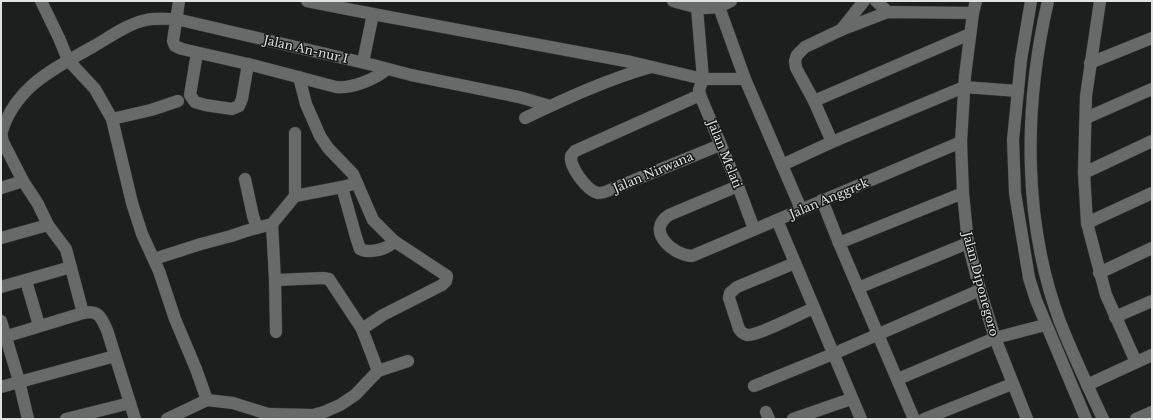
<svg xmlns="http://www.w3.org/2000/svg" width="1153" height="420" viewBox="0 0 1153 420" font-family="'Libre Baskerville',serif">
<rect width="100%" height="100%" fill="#1b1f1e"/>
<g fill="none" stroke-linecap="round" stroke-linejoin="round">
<defs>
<g id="minor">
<polyline points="41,1 59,38 68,60 95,89 112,119 132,203 142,234 159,271 175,319 196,369 207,400 233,403 268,414 268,419"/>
<path d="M179,1L173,41L175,46L182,49L248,64L336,87C351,89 376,79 387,69"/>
<polyline points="307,1 373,14 631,62 703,79 745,79"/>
<path d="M673,1C695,7 710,13 731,1"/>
<polyline points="876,1 888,12"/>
<polyline points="976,1 973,13 965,76 961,142 963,193 968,243 980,290 995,338 1027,419"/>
<polyline points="1031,1 1021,60 1013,140 1015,193 1029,278 1036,300 1086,419"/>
<path d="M1048,1C1024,105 1022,220 1060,322C1073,355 1088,387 1103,419"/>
<polyline points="1100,1 1086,96 1084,173 1087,223 1106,295 1136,362"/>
<polyline points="719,7 745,79 801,209"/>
<polyline points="697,8 703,79 699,90 700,95 738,186 754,229"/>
<polyline points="841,30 864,1"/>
<polyline points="197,53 190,95 195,102 205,105 232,109 239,106 242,99 248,64"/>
<polyline points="363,62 373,14"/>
<polyline points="1090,63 1152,38"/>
<polyline points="299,77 306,104 320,136 328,148 353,174 373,220 394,241 447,276 446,281 442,285 383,315 362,329 378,371"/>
<path d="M700,95L575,151L571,156C569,166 587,191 598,193C602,193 606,192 610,190L720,145"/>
<polyline points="814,101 970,34"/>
<path d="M525,118C565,99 608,79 651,67"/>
<polyline points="1086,118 1152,89"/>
<polyline points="112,119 151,110 178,101"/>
<polyline points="1,133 3,142 23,181 38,204 48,225 66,249 83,313"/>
<polyline points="295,133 295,196"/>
<path d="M1,134C15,86 54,69 94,46C110,37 127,24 146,20C155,18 166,19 176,19L373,65L411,75L519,97L550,106"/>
<polyline points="832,142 814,101 796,68 795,61 797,55 805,47 841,30 888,12 973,13"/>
<polyline points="782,165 832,142 964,87 1018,91"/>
<polyline points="1084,173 1152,141"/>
<polyline points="245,179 253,216 257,228"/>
<path d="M738,186L669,215C645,231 673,255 692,256L961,142"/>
<path d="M342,187L356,237L360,249C369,254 389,249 394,241"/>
<polyline points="1,188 23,181"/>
<polyline points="822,200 839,243 914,419"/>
<polyline points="777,220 861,419"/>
<polyline points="1087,223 1152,193"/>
<polyline points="272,224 275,280 276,332"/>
<polyline points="1,238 48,225"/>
<polyline points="839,243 963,193"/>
<polyline points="154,259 201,244 231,236 249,230 272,224 295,196 342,187 357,183"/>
<path d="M795,263L737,287L730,293L729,298L739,329C741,332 743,334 747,335C758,336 801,313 814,308"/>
<polyline points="1099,273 1152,248"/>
<polyline points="275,280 323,278 329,279 362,329"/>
<polyline points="26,281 39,325"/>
<polyline points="1,287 71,267"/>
<polyline points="858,288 968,243"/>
<polyline points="1115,317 1152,301"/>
<polyline points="1,321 19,381 28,419"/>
<path d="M1,338L83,313C99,310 101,317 107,330L135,419"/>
<polyline points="898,379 995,338 1045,325"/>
<polyline points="1087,385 1152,355"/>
<polyline points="754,386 833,354 980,290"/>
<polyline points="1,387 115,356"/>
<polyline points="766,412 769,419"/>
<polyline points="268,414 313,415 324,412 340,405 355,395 378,371 408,361"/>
<polyline points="66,419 130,403"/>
<polyline points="167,419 207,400"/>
<polyline points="793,419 851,399"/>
<polyline points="924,419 1012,384"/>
<polyline points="1136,419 1152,412"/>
</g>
</defs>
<use href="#minor" stroke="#363938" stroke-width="13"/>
<use href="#minor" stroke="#666a69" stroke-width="12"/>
</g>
<g text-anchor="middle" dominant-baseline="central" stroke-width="3" stroke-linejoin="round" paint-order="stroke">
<g font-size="12" fill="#e0e2e1" stroke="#121614">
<text transform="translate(306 49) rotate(13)">Jalan An-nur I</text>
<text transform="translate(725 154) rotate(68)">Jalan Melati</text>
<text transform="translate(653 172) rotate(-23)">Jalan Nirwana</text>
<text transform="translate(829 198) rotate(-23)">Jalan Anggrek</text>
<text transform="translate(981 284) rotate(75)">Jalan Diponegoro</text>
</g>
</g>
<rect width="1153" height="420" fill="none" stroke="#e0e2e1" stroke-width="4"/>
</svg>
